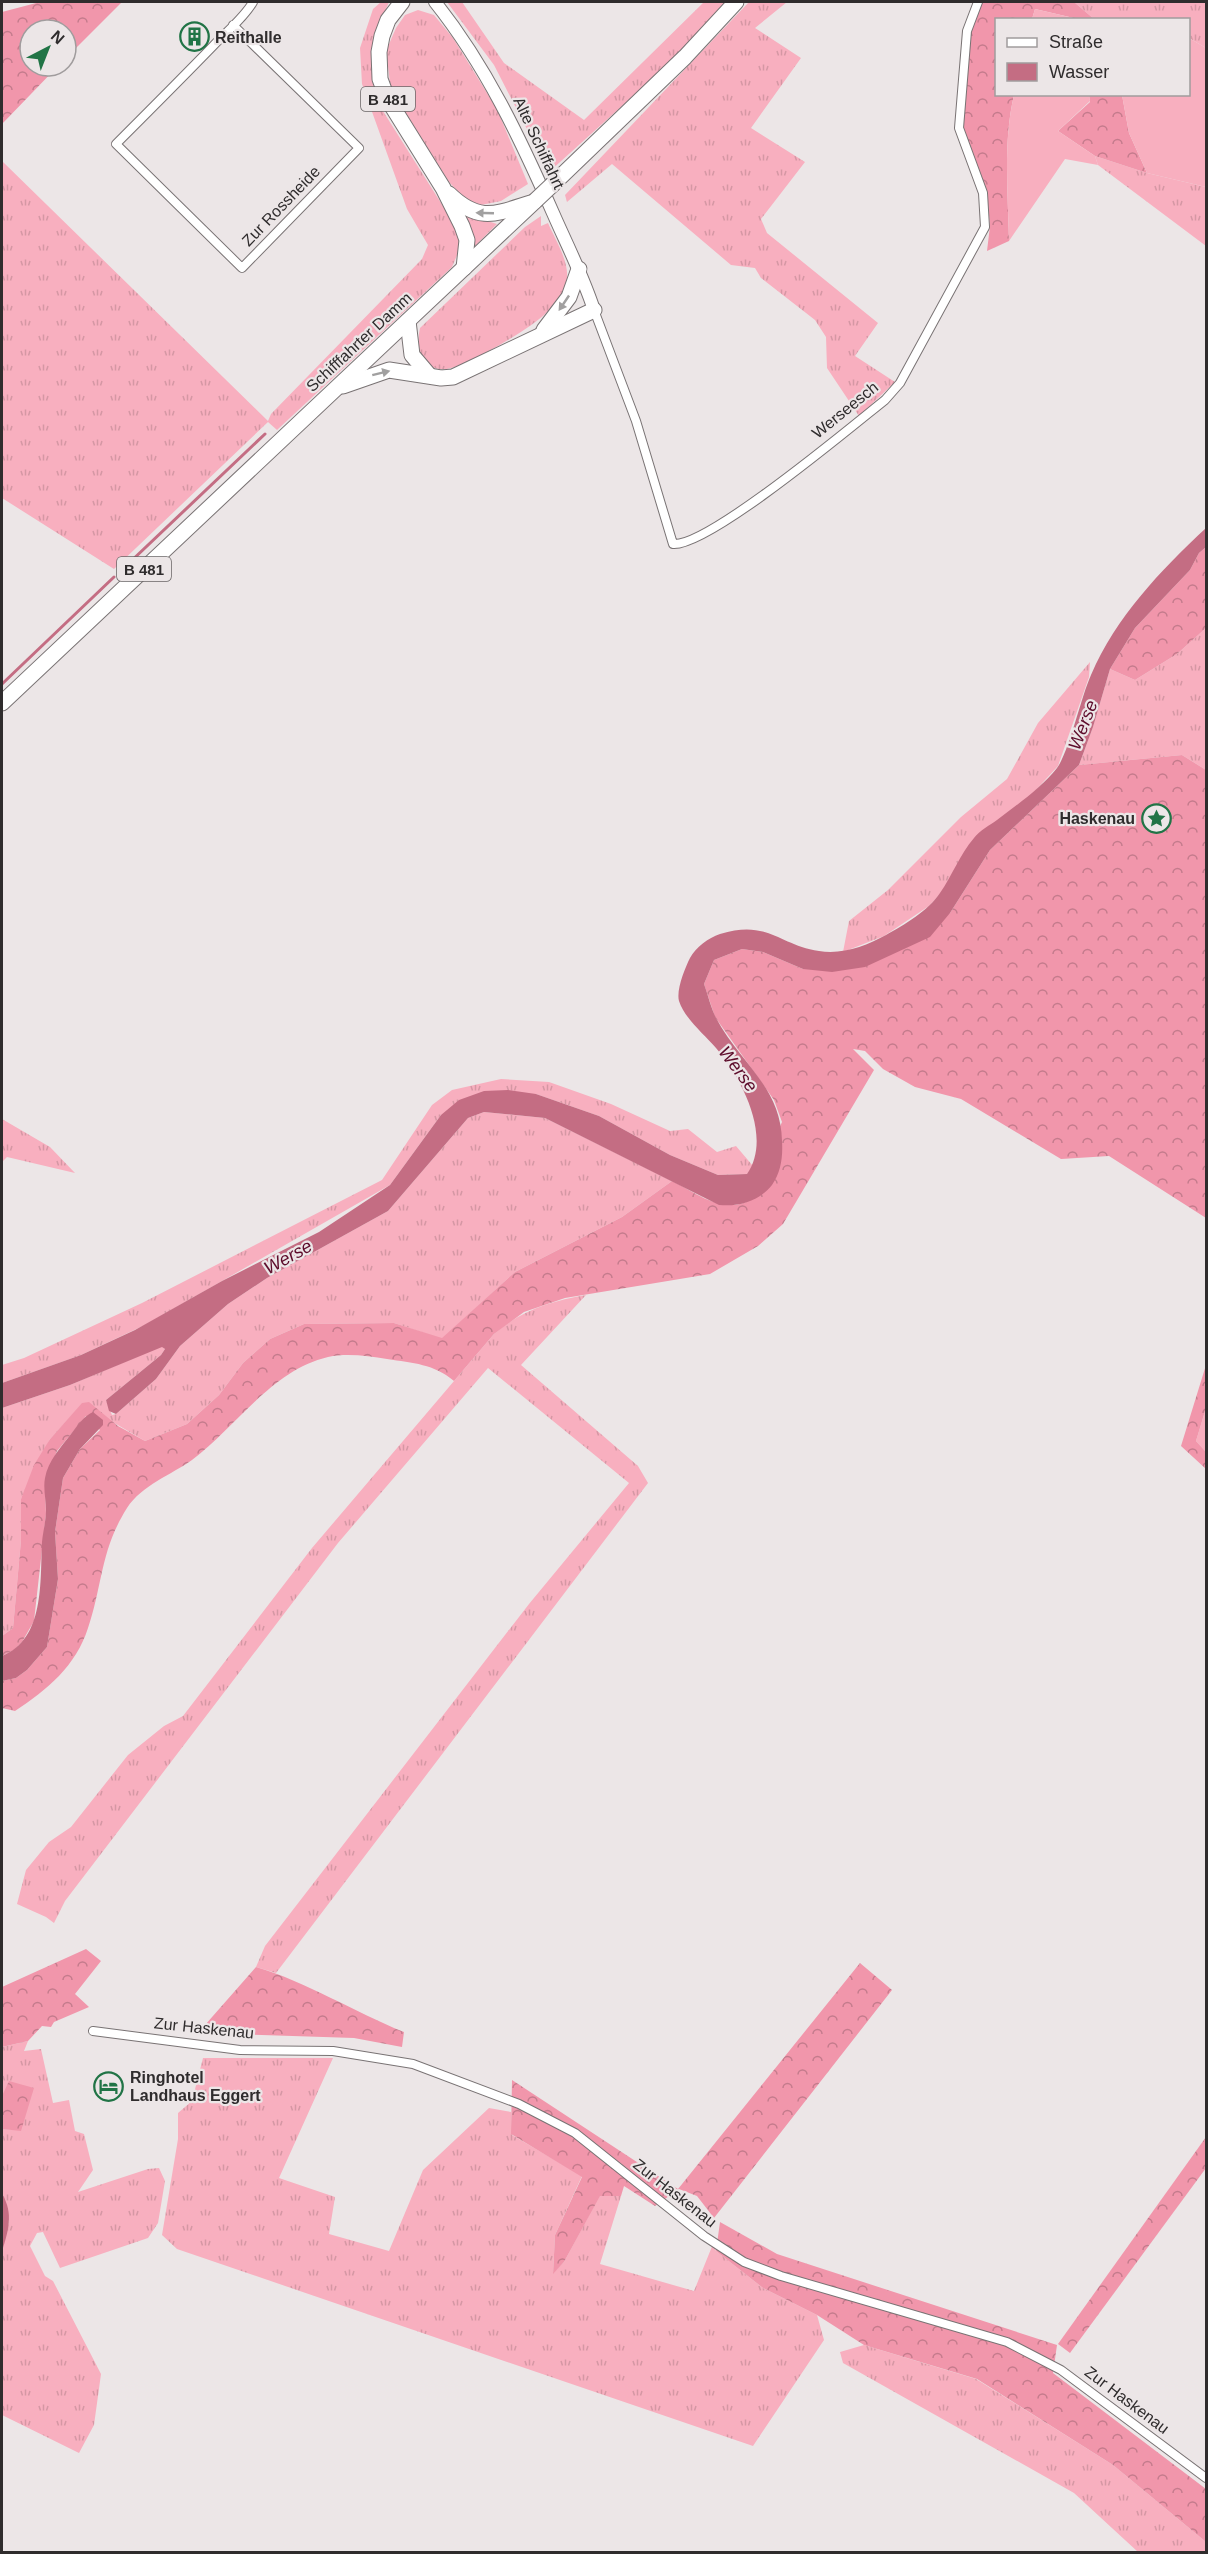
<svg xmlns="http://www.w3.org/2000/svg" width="1208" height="2554" viewBox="0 0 1208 2554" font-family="Helvetica,sans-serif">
<defs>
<pattern id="grass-tufts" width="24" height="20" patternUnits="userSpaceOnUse" patternTransform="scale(1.5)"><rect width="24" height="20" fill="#f8afbf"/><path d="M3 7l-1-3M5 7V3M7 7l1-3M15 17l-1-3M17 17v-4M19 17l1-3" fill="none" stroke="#d597a4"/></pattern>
<pattern id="forest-crowns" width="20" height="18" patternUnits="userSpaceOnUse" patternTransform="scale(1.5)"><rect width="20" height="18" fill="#f196ab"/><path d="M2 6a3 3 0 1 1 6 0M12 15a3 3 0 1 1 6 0" fill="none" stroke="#c47b8c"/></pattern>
</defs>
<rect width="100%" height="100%" fill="#ece6e7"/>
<g fill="url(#grass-tufts)">
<polygon points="381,2 389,2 376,32 372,81 381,108 460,233 461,246 452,267 277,430 268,422 114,569 2,498 2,161 268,421 271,414 422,259 428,245 407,209 362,84 360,48 373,9"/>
<polygon points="447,2 462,2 504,63 584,120 704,2 726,2 685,49 549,172 494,65"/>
<polygon points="749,2 787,2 755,28 801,58 751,128 805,162 761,219 767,233 878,323 855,356 895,382 859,416 827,368 826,337 815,320 761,278 755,268 731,265 612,164 567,202 565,195"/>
<polygon points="1074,2 1206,2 1206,48 1189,38 1188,20 1094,19"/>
<polygon points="418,10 434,15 453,38 497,109 528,184 501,201 481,205 465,199 449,182 391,90 386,51 396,28 405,15"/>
<polygon points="1095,156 1147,173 1206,187 1206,246 1098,165"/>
<polygon points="469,215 497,224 475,246 465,217"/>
<path d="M541,216V226L548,223C555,239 569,261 567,279C566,292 556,304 546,313C532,328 471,363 451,368C423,375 415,349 420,328L525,227Z"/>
<polygon points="1206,628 1206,770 1182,755 1079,765 1093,727 1110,669 1135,680 1177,654"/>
<polygon points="1090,662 1089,677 1058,766 929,906 884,936 843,952 849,921 888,890 961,817 1007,779 1038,723"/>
<polygon points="501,1079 549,1082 611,1104 670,1131 688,1129 717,1152 736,1146 753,1166 747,1174 718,1175 670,1155 599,1116 536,1094 441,1115 390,1185 145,1325 81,1355 2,1383 2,1365 24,1358 142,1303 382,1180 432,1105 452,1090"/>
<polygon points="484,1112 545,1118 672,1181 622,1217 515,1272 442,1339 394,1323 304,1324 270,1339 243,1363 219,1395 187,1424 145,1441 82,1404 50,1439 21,1499 21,1540 13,1628 2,1636 2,1408 70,1385 162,1346 165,1349 161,1355 106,1400 112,1415 116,1414 156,1379 180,1346 228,1304 267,1278 388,1211 468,1118"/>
<polygon points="2,1119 50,1147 75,1173 7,1157 2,1162"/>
<path d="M586,1295L521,1365L638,1466L648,1483L276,1973L256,1967L265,1946L529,1604L629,1483L488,1368L338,1543L65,1901L54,1923L46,1917L17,1904L26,1870L49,1842L71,1827L128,1755L164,1726L183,1716L312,1548L494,1334C522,1310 551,1301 586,1295Z"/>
<polygon points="1206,1408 1206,1452 1196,1441"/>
<polygon points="28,2041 24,2051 41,2049 53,2103 69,2100 75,2131 84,2134 93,2170 78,2192 148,2169 159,2168 165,2181 158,2223 148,2238 60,2268 43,2232 37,2233 30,2246 45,2276 53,2281 101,2374 94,2425 79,2453 2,2415 2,2251 9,2221 2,2194 2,2129 21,2130 2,2096 2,2047"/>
<polygon points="203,2058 333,2058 279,2178 335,2197 329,2234 389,2251 423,2170 489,2108 511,2112 512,2135 582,2176 555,2235 553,2273 564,2262 600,2195 621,2196 600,2264 694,2291 713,2244 716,2251 763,2288 817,2315 824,2340 753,2446 177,2249 162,2235 178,2139 178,2113 192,2101"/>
<polygon points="864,2345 976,2379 1113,2465 1206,2542 1206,2552 1138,2552 1074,2493 843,2363 840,2352"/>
</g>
<g fill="url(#forest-crowns)">
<polygon points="40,2 122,2 66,58 66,30 30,30 30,66 58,66 2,124 2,12"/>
<path d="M982,2H1074L1094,19H1078L1035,9L1032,19L996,20V94L1014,95C1003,141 1008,194 1009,241L987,251L990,226L987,193L963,127L971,30Z"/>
<polygon points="1089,95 1122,95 1129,133 1147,173 1095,156 1058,131 1090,102"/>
<polygon points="1206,547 1206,628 1177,654 1135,680 1110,669 1135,628 1190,570 1199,553"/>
<path d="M1182,755L1206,770V1218L1109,1156L1061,1159L961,1099L915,1087L883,1069L865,1051L853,1049L874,1070L783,1224L758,1246L710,1274L565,1298L524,1312L494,1334L454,1381C434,1364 413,1363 387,1359C368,1356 347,1353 328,1357C272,1370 236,1427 192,1460C171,1475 142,1485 127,1508C100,1551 103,1584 88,1628C76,1666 47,1690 15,1711L2,1708V1681L16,1678L27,1670L47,1647L58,1579L55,1532L63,1478L80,1449L100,1430L86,1416L57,1451L45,1479L46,1514L34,1621L22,1642L14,1650L2,1656V1636L13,1628L21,1540V1499L34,1465L50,1439L82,1403L89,1402L118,1426L145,1441L187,1424L219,1395L243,1363L270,1339L304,1324L394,1323L442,1338L515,1272L622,1217L672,1181C695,1192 720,1213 746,1202L782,1122L774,1100L715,1017L704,984L714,960L742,949L763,952L803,969L950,913L990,850L1079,765Z"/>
<polygon points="1206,1365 1206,1408 1196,1441 1206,1452 1206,1469 1181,1446"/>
<polygon points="86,1949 101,1961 75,1994 89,2007 54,2022 51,2027 42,2026 28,2041 2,2047 2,1987"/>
<polygon points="860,1963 892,1990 714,2218 697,2196 679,2189 655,2206 624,2186 621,2196 600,2196 564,2262 553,2274 555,2235 582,2177 511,2134 512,2080 678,2189"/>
<path d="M256,1967C307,1982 354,2012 404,2032L402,2047L354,2038L198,2033Z"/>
<polygon points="9,2081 34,2088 21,2131 2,2129 2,2096"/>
<polygon points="1206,2137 1206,2168 1070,2353 1058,2344"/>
<polygon points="720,2222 777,2254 1057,2345 1053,2373 1206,2489 1206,2542 1113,2465 977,2379 864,2345 817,2315 763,2288 716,2251"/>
</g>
<g fill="#f8afbf">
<polygon points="1035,9 1078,19 1032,19"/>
<polygon points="1189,38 1206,48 1206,187 1147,173 1129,133 1122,95 1188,94"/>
<path d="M1014,95H1089L1090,101L1058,131L1095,156L1098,165L1065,159L1009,241C1008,194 1003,141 1014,95Z"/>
</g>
<g fill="#c46d83">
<path d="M1206,528V547L1199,553L1190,570L1135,628L1110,669L1093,727L1079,765L990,850L950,913L930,937L865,967L832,972L803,969L763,952L742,949L714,960L704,984C708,995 711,1008 716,1018C740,1063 781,1087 782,1141C783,1157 781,1172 772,1185C759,1201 740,1207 719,1205L545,1118L484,1112L468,1118L388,1211L267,1278L228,1304L180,1346L156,1379L116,1414L109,1411L106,1400L161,1355L165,1349L162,1347L70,1385L2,1408V1383L81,1355L135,1330L222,1281L319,1232L390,1185L441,1115L459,1100L484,1091L508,1090L536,1094L599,1116L670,1155L718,1175L747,1174C773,1137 741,1077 716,1048C704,1034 685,1019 679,1001C676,990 685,968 690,958C696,947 708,938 720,934C768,919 778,945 819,951C842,955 866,946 886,935C904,925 928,911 940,893C952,876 960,854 974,838C979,831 990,825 997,820C1018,804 1041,788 1057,768C1069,752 1081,697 1091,675C1116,617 1160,571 1206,528Z"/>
<path d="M93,1412L103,1420V1425L80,1449L63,1478L55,1532L58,1579L47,1647L27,1670L16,1678L2,1681V1656C45,1639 40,1581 42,1542C43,1531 46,1521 46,1510C46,1500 43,1488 45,1478C48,1461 61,1447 71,1434C77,1426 84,1416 93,1412Z"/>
<path d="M2,2194C14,2213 8,2232 2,2251Z"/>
</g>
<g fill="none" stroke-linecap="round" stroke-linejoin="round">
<g stroke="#c46d83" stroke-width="3">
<polyline points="127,565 265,434"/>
<polyline points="2,684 114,577"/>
</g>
<defs>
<g id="street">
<path d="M233,25L359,148L242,268L116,144C148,112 181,79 213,46C226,32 244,18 253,2"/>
<path d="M594,310L636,421L673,544C708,547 851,427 885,400L900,383L985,227L983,193L959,128L967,31L978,2"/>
<polyline points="93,2031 240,2050 333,2051 413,2064 519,2104 575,2133 704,2236 744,2262 781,2276 1007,2342 1061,2370 1206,2478"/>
</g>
<path id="secondary" d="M435,2C486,66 520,138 553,213C567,245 583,276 594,310"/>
<g id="highway">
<polyline points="402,2 388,20 382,36 379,52 380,79 387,98 443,188 462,226 467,240 464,268"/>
<polyline points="553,184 685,57 736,2"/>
<path d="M449,194C479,223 495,214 531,203"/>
<polyline points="408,321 412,355 429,375"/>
<polyline points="544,330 569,297 579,269"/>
<polyline points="343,386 389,370 441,378 453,377 594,310"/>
<polyline points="2,703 535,201"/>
</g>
</defs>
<use href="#street" stroke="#797374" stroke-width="10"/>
<use href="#secondary" stroke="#797374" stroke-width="14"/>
<use href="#highway" stroke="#797374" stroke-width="17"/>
<use href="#street" stroke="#fff" stroke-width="8"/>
<use href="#secondary" stroke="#fff" stroke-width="12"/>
<use href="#highway" stroke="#fff" stroke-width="15"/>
<defs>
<polyline id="highway-bridge" points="535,201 553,184"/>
</defs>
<use href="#highway-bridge" stroke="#797374" stroke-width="17" stroke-linecap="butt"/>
<use href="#highway-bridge" stroke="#fff" stroke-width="15"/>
</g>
<defs><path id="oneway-solid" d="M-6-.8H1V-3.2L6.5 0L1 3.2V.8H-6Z" transform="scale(1.5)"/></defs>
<g fill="#a1a0a0">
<use href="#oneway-solid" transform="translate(485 213) rotate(-178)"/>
<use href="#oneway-solid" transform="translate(564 303) rotate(124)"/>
<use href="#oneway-solid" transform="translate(381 373) rotate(-14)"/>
</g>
<defs>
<symbol id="building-ring" viewBox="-11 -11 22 22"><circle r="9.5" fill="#ece6e7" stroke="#217446" stroke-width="1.5"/><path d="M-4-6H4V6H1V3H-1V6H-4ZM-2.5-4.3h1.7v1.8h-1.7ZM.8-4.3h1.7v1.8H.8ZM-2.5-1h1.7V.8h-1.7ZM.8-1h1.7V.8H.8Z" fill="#217446"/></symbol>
<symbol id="sight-ring" viewBox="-11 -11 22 22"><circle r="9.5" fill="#ece6e7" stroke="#217446" stroke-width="1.5"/><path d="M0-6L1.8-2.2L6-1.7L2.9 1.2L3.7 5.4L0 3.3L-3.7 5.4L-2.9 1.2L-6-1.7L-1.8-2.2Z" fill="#217446"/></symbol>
<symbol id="hotel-ring" viewBox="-11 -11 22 22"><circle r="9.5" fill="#ece6e7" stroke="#217446" stroke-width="1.5"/><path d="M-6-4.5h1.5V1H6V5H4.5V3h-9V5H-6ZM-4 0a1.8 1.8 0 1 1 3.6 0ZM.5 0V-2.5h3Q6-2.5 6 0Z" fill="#217446"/></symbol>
</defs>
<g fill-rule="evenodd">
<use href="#building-ring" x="178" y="20" width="33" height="33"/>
<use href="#sight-ring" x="1140" y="802" width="33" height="33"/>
<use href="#hotel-ring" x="92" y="2070" width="33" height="33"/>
</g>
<g text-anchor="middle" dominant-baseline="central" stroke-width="4.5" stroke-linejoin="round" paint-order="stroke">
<g fill="#ece6e7" stroke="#686465" stroke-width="1.5">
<rect x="361" y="87" width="54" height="24" rx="4.5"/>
<rect x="117" y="557" width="54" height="24" rx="4.5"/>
</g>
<g font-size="15" font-weight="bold" fill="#2f2c2d">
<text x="388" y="99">B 481</text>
<text x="144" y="569">B 481</text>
</g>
<g font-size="16" font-weight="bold" fill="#2f2c2d" stroke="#ece6e7" text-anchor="start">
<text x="215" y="37">Reithalle</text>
<text x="1135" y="818" text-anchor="end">Haskenau</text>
<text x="130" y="2077">Ringhotel<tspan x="130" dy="18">Landhaus Eggert</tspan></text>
</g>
<g font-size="16" fill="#2f2c2d" stroke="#ece6e7">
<text transform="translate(539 143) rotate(65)">Alte Schiffahrt</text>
<text transform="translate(281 206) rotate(-46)">Zur Rossheide</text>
<text transform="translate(359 342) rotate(-43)">Schifffahrter Damm</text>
<text transform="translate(845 410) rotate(-39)">Werseesch</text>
<text transform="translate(204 2028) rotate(6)">Zur Haskenau</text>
<text transform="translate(675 2193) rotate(38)">Zur Haskenau</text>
<text transform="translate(1127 2400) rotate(37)">Zur Haskenau</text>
</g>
<g font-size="18" font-style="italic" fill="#5d0c2b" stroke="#ece6e7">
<text transform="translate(1083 725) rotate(-69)">Werse</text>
<text transform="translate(738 1069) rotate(53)">Werse</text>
<text transform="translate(288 1257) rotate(-29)">Werse</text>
</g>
</g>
<rect width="1208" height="2554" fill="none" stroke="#2f2c2d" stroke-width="6"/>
<rect x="995" y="18" width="195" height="78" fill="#ece6e7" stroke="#a09c9d" stroke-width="1.5"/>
<rect x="1007" y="38" width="30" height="9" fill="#ffffff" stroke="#a09c9d" stroke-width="1.5"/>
<text x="1049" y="48" font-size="18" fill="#2f2c2d">Straße</text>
<rect x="1007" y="63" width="30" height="18" fill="#c46d83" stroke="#a09c9d" stroke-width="1.5"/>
<text x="1049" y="78" font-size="18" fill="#2f2c2d">Wasser</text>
<g transform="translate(48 48) rotate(42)"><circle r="28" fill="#ece6e7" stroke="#a09c9d" stroke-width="1.5"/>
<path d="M0-4.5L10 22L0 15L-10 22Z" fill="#217446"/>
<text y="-9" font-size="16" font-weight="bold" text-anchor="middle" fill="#2f2c2d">N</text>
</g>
</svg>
